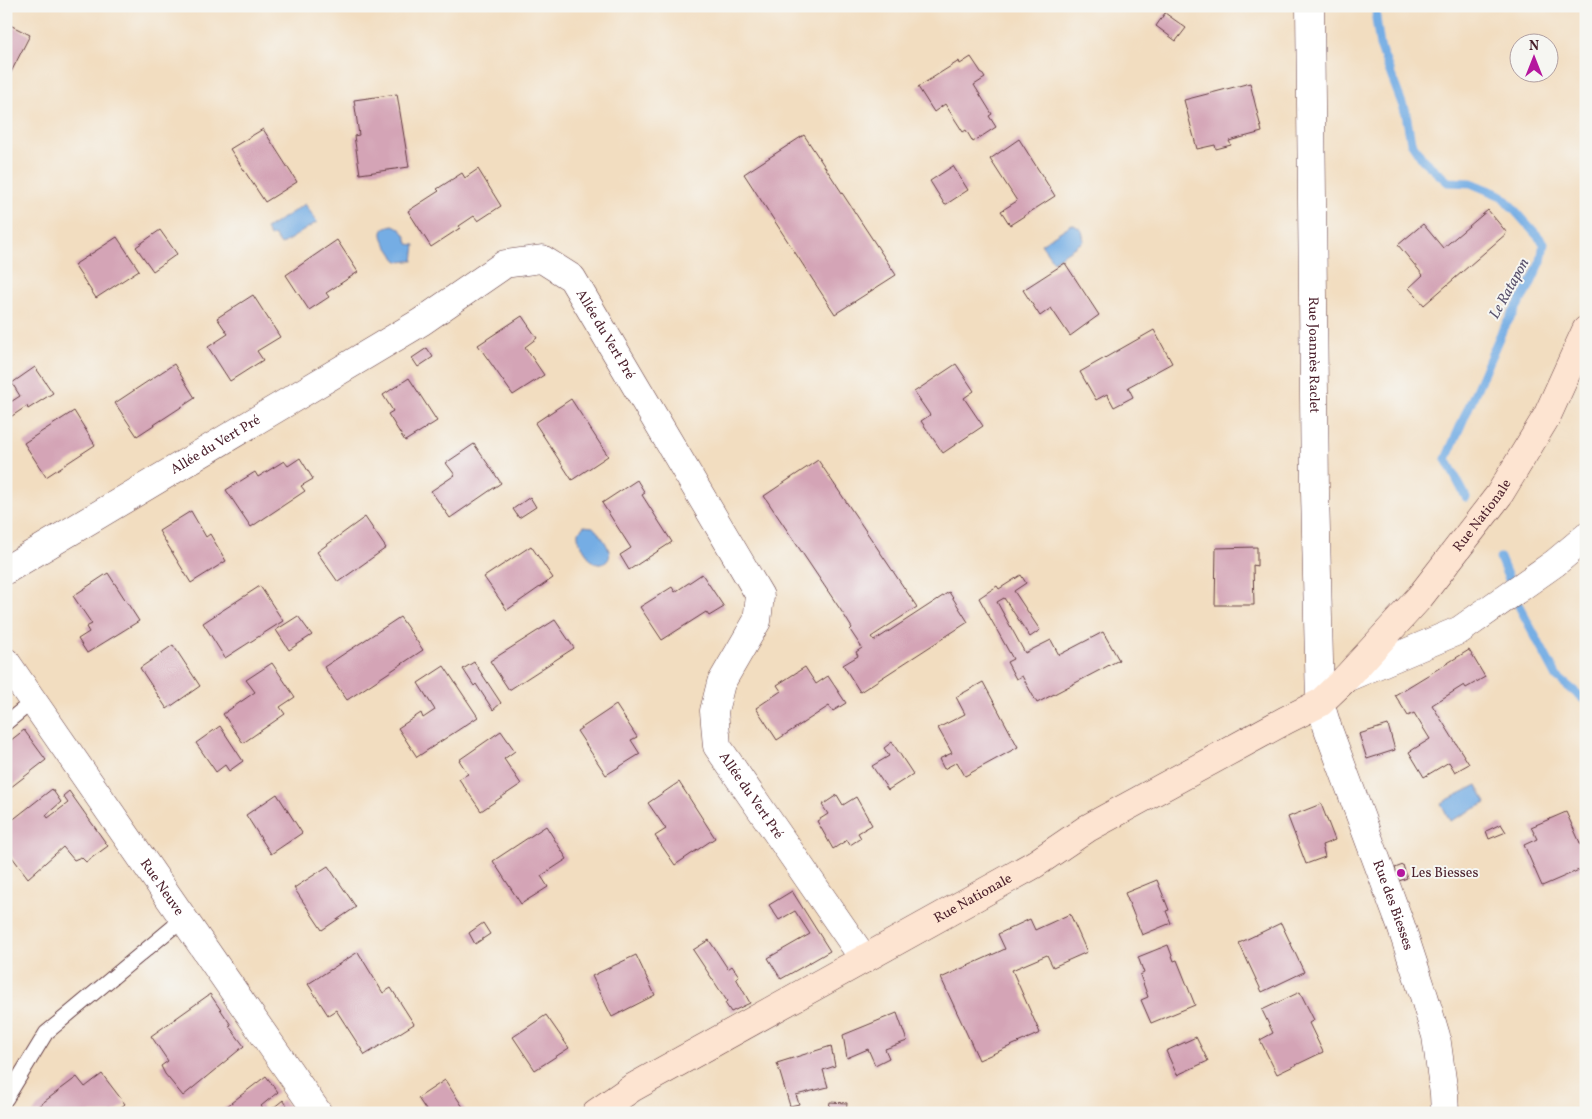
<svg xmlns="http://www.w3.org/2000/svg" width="1592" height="1119" viewBox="0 0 1592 1119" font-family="Vollkorn,serif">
<rect width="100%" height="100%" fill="#f6f6f2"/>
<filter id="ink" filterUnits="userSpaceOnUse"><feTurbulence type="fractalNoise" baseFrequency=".02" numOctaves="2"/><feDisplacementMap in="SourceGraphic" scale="10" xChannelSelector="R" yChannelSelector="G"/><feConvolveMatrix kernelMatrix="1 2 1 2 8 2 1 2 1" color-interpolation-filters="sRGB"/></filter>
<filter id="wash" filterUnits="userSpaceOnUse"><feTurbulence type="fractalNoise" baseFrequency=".0096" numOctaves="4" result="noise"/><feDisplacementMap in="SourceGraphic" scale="20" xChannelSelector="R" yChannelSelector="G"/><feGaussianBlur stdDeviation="1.12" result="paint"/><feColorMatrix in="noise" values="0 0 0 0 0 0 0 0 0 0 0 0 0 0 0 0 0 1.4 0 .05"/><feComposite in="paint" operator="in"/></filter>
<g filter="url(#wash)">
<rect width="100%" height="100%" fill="#f2ddc0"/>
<g fill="#75ade4" stroke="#606688">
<polygon points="305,204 317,222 281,245 274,235 270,237 266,229"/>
<path d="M1072,224C1083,230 1082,229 1084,241L1053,261L1041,244Z"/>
<path d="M393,225C402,228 407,236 408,244L415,245L413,261C408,260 403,263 398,261C394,259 394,256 391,252C385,243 373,228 393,225Z"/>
<path d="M584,526L593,527C599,533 607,543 609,551C612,560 603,567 595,563C590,561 588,555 585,551C581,544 577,540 578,532Z"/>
<polygon points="1477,785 1486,803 1450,821 1441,803"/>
</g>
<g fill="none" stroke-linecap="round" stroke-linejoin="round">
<g stroke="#75ade4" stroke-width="9">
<polyline points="1377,6 1376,18 1380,46 1406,114 1411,142 1423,160 1448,182 1471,183 1502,196 1544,243 1541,261 1529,287 1502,331 1446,459 1466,497"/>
<polyline points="1500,558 1510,582"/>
<polyline points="1519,606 1557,677 1586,701"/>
</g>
</g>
<g id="blocks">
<g fill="#d4a4b6">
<polygon points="1165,13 1186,28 1176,41 1156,26"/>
<polygon points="6,23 30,35 8,78 6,77"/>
<polygon points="971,57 985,78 974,85 992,114 989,116 996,127 973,142 966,130 963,132 945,104 934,112 918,87 959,61 960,64"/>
<polygon points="1250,83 1262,132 1229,141 1231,145 1216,149 1215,145 1197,149 1184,100"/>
<polygon points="397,94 409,167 360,174 354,136 359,135 354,100"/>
<polygon points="263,129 297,182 265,202 230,149"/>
<polygon points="804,135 896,275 835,314 744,174"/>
<polygon points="1019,139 1055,196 1010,225 1001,211 1017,201 990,159"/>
<polygon points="953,166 968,190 945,205 930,181"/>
<polygon points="478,169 501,206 478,221 474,216 459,226 460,228 431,247 408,211 439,191 437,189 462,173 465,178"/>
<polygon points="1488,210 1507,233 1424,305 1409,288 1423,275 1398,245 1423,224 1443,248"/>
<polygon points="160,230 177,254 153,271 136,247"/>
<polygon points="117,237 139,270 96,298 74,265"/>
<polygon points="337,240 358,272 326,293 329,297 309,310 286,275"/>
<polygon points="1065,263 1099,315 1070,336 1051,308 1040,316 1023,290"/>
<polygon points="253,295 280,337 257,351 263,360 230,381 208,347 228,334 217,318"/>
<polygon points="522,316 537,338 525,347 544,375 513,395 478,345"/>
<polygon points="1154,330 1172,363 1128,387 1133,397 1114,407 1107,394 1096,400 1080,372"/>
<polygon points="427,348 433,357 418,367 412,358"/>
<polygon points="174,364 195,398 137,436 115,403"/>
<polygon points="956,364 974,391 964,398 983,426 943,453 921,421 930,415 914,392"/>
<polygon points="35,367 53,393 28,409 27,406 6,420 6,405 20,396 12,383"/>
<polygon points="409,378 437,421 405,441 388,414 393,411 383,395"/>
<polygon points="571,399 608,456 572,480 535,423"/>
<polygon points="74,411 95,445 46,477 24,443"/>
<polygon points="474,444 501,483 450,518 431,491 455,475 446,463"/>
<polygon points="300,458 313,479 301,486 305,491 251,527 226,490 255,472 258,477 284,461 288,466"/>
<polygon points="818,460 917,607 871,637 874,641 949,592 968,622 860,692 843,665 858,656 856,652 862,648 850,630 852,628 844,615 764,496"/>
<polygon points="637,480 645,493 642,495 672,542 629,570 620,555 631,548 602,503"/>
<polygon points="530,497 536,507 519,518 513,509"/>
<polygon points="191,511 206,537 210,534 226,561 191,583 159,531"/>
<polygon points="365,517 386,548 338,582 317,552"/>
<polygon points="531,546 553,578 507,610 484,577"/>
<polygon points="1257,547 1257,566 1253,565 1254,605 1215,605 1216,548"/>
<polygon points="108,573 139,621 87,653 78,639 89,632 86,627 92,624 73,596"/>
<polygon points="702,574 724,607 709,616 706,612 662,640 640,607 672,587 675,592"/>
<polygon points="1021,575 1026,583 1014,591 1040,630 1030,637 1004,598 997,602 1025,653 1051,640 1059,655 1103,632 1119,660 1037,703 1022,676 1016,679 1007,662 1013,659 979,598 997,586 999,589"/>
<polygon points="260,586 283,621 225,658 203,623"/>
<polygon points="298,616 312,635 289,650 276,630"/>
<polygon points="400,617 423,650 347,700 324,667"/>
<polygon points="555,620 574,648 509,690 490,661"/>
<polygon points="173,645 200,686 167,709 140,668"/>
<polygon points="1469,650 1485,677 1466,688 1464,685 1432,705 1469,764 1455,772 1449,762 1424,777 1409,752 1430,739 1414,713 1408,716 1395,695"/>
<polygon points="474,662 501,703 493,710 476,684 474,686 463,669"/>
<polygon points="272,663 295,697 280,707 285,714 243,743 223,714 255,692 246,680"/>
<polygon points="444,666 478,717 417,757 398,728 421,713 423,718 435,710 418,683"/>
<polygon points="805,667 816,684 828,676 846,703 833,711 829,706 777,740 756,708 781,691 777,685"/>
<polygon points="983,682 1018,747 965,776 957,762 944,769 939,759 952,753 938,728 965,714 956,697"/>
<polygon points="616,705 637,737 631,740 640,754 606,775 577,731"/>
<polygon points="1388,725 1395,750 1367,759 1359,734"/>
<polygon points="220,726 243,761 229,771 225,765 216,772 196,743"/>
<polygon points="24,730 46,760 6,791 6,744"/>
<polygon points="501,731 515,751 504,759 521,784 481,811 459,779 468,774 459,760"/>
<polygon points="892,742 913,774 888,790 872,766 889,756 884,748"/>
<polygon points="679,782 715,838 675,865 655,836 666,829 648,803"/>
<polygon points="52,789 61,802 46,815 48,818 68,803 63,796 69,791 108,846 86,862 81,857 74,860 63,847 28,878 6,849 6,825"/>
<polygon points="277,794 302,833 271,854 246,815"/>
<polygon points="837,795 843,805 856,797 872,825 858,833 861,838 850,845 847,840 833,849 817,821 828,814 822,805"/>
<polygon points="1321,804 1335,840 1322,845 1325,857 1306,864 1288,817"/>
<polygon points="1566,812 1586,856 1586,867 1542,886 1524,845 1537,839 1531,827"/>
<polygon points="1501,824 1506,832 1489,839 1486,831"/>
<polygon points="546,826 567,859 541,876 548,887 521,904 493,861"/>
<polygon points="1403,865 1407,878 1399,881 1395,868"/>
<polygon points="328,866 356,907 322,930 294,888"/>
<polygon points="1157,880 1169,910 1166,911 1171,923 1142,935 1125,893"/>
<polygon points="792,891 830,951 781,979 768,958 810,934 795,911 779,920 769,905"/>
<polygon points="1070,914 1087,952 1053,967 1047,955 1012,970 1040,1033 979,1060 941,978 1005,949 998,934 1030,919 1035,930"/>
<polygon points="483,923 490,934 475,944 469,933"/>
<polygon points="1281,923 1304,972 1262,992 1239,943"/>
<polygon points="709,940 728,969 732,966 739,976 736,978 750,1003 731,1012 725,1003 727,1001 693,950"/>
<polygon points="1168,945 1174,961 1177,960 1195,1005 1151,1023 1141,1000 1148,997 1140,975 1144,973 1138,957"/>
<polygon points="358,952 383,993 391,988 414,1024 365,1055 336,1010 328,1015 308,984"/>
<polygon points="636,955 655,995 612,1017 592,976"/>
<polygon points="1300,992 1314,1020 1309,1023 1323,1052 1277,1074 1260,1040 1273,1033 1262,1010"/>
<polygon points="210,994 231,1025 229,1026 244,1046 183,1096 165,1074 161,1066 168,1061 151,1036"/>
<polygon points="897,1013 907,1041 885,1049 889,1058 875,1065 868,1049 847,1058 843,1035"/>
<polygon points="546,1015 569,1048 535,1070 513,1037"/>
<polygon points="1196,1037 1208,1061 1177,1075 1166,1051"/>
<polygon points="831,1046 835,1066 823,1070 828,1087 796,1095 799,1104 790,1106 777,1063"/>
<polygon points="102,1074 125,1104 114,1113 33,1113 37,1107 77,1077 85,1087"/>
<polygon points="266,1076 278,1092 261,1106 263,1109 258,1113 218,1113"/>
<polygon points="445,1080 467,1113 428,1113 418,1098"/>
<polygon points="283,1100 293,1113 267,1113"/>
<polygon points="830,1102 847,1103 846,1113 828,1113"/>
</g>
</g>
</g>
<g filter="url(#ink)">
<use href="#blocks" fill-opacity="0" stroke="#633c41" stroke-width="1"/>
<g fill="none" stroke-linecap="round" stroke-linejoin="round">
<defs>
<g id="service">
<polyline points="6,723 33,701"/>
<polyline points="6,1099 46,1033 184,918"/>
</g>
<g id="minor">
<path id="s1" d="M1310,6L1315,491L1320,703L1328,729L1401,926L1424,996L1436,1036L1444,1094L1445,1113"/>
<path id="s2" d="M6,570L421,322L505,264L542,259L572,278L760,596L757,621L721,683L714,711L717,746L864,959"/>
<path id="s3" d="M6,662L318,1113"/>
<polyline points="1346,678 1460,630 1555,563 1586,537"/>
</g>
<g id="secondary">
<path id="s4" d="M596,1113L632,1088L1035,864L1088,828L1286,720L1320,703L1346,678L1419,598L1499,495L1547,416L1586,330"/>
</g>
</defs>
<use href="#service" stroke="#633c41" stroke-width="16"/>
<use href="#minor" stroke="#633c41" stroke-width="29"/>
<use href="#secondary" stroke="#633c41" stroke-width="29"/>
<use href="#service" stroke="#fff" stroke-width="14"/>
<use href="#minor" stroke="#fff" stroke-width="28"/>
<use href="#secondary" stroke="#fde4d1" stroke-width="28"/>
</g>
</g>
<circle fill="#b5179e" stroke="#f6f6f2" stroke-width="2" cx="1401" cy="873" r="5"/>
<g text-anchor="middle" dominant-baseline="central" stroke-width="4" stroke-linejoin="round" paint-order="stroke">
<g font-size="14" fill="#4a1f2b" stroke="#f6f6f2">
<text stroke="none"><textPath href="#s2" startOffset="724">Allée du Vert Pré</textPath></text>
<text stroke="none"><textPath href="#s1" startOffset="349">Rue Joannès Raclet</textPath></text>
<text stroke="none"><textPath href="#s2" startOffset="244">Allée du Vert Pré</textPath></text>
<text stroke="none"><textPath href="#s4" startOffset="1081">Rue Nationale</textPath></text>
<text stroke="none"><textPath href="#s2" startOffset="1249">Allée du Vert Pré</textPath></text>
<text stroke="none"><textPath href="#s3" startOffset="274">Rue Neuve</textPath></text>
<text stroke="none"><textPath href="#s4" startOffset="434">Rue Nationale</textPath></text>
<text stroke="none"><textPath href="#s1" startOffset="912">Rue des Biesses</textPath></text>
</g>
<g font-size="14" fill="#4a1f2b" stroke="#f6f6f2" text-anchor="start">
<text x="1411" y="873">Les Biesses</text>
</g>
<g font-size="15" font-style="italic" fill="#59516c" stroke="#f6f6f2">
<text transform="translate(1510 289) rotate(-61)">Le Ratapon</text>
</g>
</g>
<rect width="1592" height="1119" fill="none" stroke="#f6f6f2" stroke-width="25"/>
<g transform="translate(1534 58)"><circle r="24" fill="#f6f6f2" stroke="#b1a0a2"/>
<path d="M0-4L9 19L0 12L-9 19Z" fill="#b5179e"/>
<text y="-8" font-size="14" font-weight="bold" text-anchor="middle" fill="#4a1f2b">N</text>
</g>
</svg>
